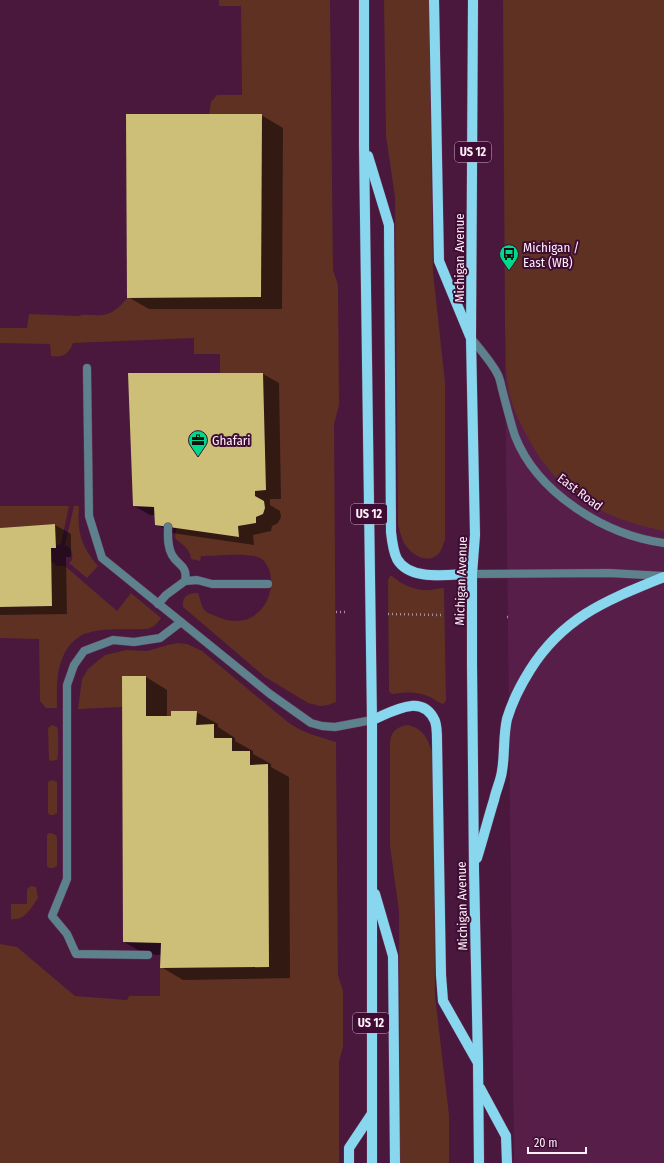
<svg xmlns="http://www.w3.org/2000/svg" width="664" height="1163" viewBox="0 0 664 1163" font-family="'Fira Sans Condensed',sans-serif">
<rect width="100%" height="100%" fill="#4a173d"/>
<polygon fill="#571e49" points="519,0 664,0 664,1163 514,1163 505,368"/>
<g fill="#5e3123">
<path d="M219,0H330L333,270L338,285L339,405L334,424L336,702L328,705L320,706L308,703L265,677L183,607C182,596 188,593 198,593C200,598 201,604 203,608C206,613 211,614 216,616C222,619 229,621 237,621C262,620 275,595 270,572C268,567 265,560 260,558C248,552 216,556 201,556L200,561L191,559C190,548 182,545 175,538L176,528L239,537L238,526L255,523L256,517C264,513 266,509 264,501L255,496V491L266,490L263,373H220V354H194V338L73,343C69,354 63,358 51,356L50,344L0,343V328H27L29,314L78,316C84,314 88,315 94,315C109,317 119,309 127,298L261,297L209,114L211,102L217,95H242L241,6H219Z"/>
<path d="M384,0H429L433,272L445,382V540C443,544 442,549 440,552C429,566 411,555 404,543C401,537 400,531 398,525L395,197L386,136Z"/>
<path d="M503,0H664V531C603,519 556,493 527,436C520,423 514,411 510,397C505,375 506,352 505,330Z"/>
<polygon points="0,506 69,506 61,544 56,545 55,524 0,528"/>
<path d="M74,506H79C77,532 81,546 98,566L87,578L69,563L72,560C73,553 72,548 65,545Z"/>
<path d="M51,561L57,566H65L117,611L131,593L161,618C159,620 158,623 155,625C150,630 142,629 135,629C101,630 72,625 60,665C56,678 57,694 57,708H46L40,701L39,639L0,638V607L52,606Z"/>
<path d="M390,576H392C403,586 417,591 431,590C436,589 440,588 444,588L446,701L443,704C439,703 436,700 432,698C419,691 406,692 392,694L389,691L388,580Z"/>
<path d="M177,643L187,644L202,651L289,723C305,734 318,736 336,742L338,975L343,991V1047L339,1062V1163H0V944L17,947L75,996L127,1000L129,996H160V968L269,966L268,764L250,765V751H232V738H214V725H196V711H172L171,716H146V676H122L123,707L78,709L82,679L88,669L105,655L126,650L147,651L168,645Z"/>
<polygon points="52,725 57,727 58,730 58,755 57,760 50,761 49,759 48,728"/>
<path d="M408,725C426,729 430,744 434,760L435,996L449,1115V1163H400L399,911L390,846V742C391,731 398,726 408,725Z"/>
<polygon points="52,780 57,782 57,813 54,815 50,815 48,813 48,782"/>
<polygon points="49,833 51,833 56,835 57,838 57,866 53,868 49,868 47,866 47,835"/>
<path d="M31,886L36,887L38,898C31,908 25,921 11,919V904H27V889Z"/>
</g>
<g fill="#0007">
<polygon points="261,115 283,128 282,309 149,309 128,297"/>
<polygon points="129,374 263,374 279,383 281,499 270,499 270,505 280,511 281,517 278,523 272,526 271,531 253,535 254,545 172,533 156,524 156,515 150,515 134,506"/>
<polygon points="55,525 71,534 71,557 66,557 67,614 0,615 0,529"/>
<polygon points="123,677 146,677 167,690 167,717 196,712 218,724 218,727 235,738 235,741 253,751 253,754 271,764 271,767 289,777 290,978 183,980 161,967 161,955 145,954 124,942"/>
</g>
<g fill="#cdbf78">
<polygon points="126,114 262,114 261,297 127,298"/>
<polygon points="128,373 263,373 266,490 255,491 255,496 264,501 265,508 263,514 256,517 256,523 238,526 239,537 155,525 154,507 133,506"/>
<polygon points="55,524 56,548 51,548 52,606 0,607 0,528"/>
<polygon points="122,676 146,676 146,716 171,716 171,711 197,711 196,725 214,724 214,738 232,738 232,751 250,751 250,765 268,764 269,967 160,968 161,943 123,942"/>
</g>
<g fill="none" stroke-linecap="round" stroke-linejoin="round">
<defs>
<g id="service">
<polyline points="87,368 89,516 102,558 270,694 311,723 322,726 335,727 372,720"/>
<path d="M168,527C168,536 167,546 172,555C178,566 188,565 185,581"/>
<polyline points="158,604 166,595 185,581 197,580 212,584 268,584"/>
<polyline points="148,955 76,954 67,934 52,916 67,879 67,685 74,665 84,651 113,640 134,642 160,638 181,622"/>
</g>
<g id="minor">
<path d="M471,338C479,348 493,364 498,375C500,379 501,385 502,389C506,404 510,421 515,436C537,493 605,535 664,543"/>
<polyline points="472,574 609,573 664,576"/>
</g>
<g id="primary">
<polyline points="364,0 364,145 372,720 372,1163"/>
<polyline points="434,0 439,261 470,336"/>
<polyline points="473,0 471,338 475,535 472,574 472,664 474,870 478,1062 479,1163"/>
<path d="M368,156L389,225L391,532C392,541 393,551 397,559C410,582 450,574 472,574"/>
<path d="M372,720C392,712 422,692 435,721C437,727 437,734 437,740L441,975L443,1001L477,1061"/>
<path d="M477,858C483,839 488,819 494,800C496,790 501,780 502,771C505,754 503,737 507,719C512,702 520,686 530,670C564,616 608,600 664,577"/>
<polyline points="375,894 393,956 395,1163"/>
<polyline points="480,1088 506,1136 507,1163"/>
<polyline points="349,1163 349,1148 371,1115"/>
</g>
</defs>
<use href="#service" stroke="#633557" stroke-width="9"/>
<use href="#minor" stroke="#633557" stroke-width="9"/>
<use href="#primary" stroke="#633557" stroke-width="11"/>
<g stroke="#aa8ba1" stroke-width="2.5" stroke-dasharray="1 3" stroke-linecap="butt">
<polyline points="336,612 348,612"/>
<polyline points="388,614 442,615"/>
<polyline points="507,617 511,617"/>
</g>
<use href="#service" stroke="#5e828d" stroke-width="8"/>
<use href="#minor" stroke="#5e828d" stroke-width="8"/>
<use href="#primary" stroke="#89d7ee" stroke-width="10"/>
</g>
<defs>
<symbol id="bus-pin" viewBox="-11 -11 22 30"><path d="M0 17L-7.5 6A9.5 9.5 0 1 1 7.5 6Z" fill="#00d98c" stroke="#3f0c33"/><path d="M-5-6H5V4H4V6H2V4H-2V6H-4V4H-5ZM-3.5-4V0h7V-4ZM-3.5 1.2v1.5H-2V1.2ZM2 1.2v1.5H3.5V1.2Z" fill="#111"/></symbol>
<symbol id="office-pin" viewBox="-11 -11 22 30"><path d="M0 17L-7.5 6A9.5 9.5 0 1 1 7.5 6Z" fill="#00d98c" stroke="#3f0c33"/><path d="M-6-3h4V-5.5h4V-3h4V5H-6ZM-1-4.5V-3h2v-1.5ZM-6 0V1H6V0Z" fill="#111"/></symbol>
</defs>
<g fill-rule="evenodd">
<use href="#bus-pin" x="498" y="243" width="22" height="30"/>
<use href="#office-pin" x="187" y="429" width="22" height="30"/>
</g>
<g text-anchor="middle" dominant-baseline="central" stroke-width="4" stroke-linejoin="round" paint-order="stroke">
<g fill="#3f0c33" stroke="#c5acbe" stroke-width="1">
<rect x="455" y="142" width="36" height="20" rx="3"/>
<rect x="351" y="504" width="36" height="20" rx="3"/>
<rect x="353" y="1013" width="36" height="20" rx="3"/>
</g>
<g font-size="12" font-weight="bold" fill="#fef0f9">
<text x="473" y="152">US 12</text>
<text x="369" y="514">US 12</text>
<text x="371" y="1023">US 12</text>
</g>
<g font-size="13" fill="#fef0f9" stroke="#3f0c33" text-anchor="start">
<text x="523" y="247">Michigan /<tspan x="523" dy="15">East (WB)</tspan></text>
<text x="212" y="440">Ghafari</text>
</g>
<g font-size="13" fill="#fef0f9" stroke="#3f0c33">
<text transform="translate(459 258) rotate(-90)">Michigan Avenue</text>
<text transform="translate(580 492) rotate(37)">East Road</text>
<text transform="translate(461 581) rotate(-88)">Michigan Avenue</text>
<text transform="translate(462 906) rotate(-91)">Michigan Avenue</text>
</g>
</g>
<path d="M528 1147v6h58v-6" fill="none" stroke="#fef0f9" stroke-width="2"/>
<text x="534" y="1147" font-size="12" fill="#fef0f9" stroke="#3f0c33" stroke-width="3" paint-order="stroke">20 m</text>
</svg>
